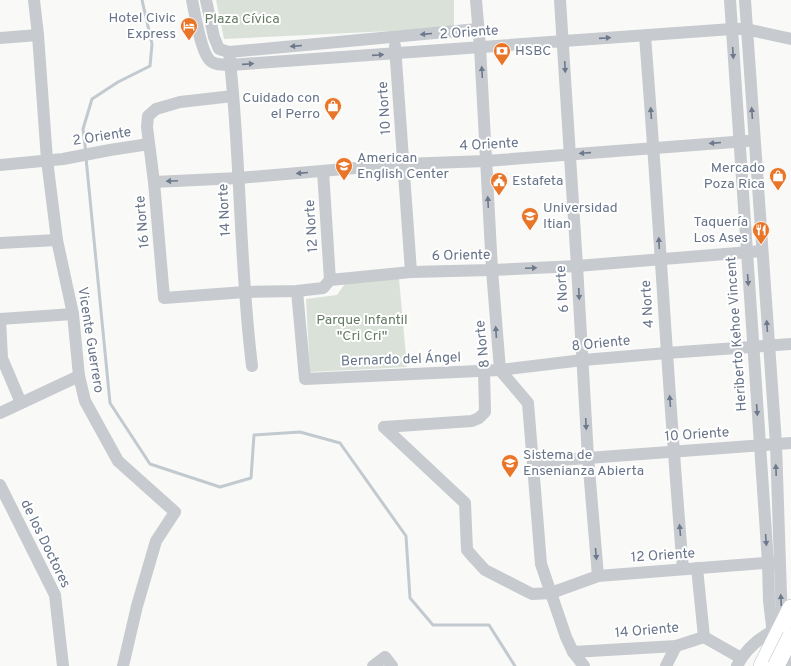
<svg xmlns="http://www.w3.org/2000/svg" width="791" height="666" viewBox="0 0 791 666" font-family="Overpass,sans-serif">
<rect width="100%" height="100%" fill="#f9f9f7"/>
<g fill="#dae1d8">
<polygon points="216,0 454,0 454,28 224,39"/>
<polygon points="349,278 399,279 407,367 310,372 306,299 337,295"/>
</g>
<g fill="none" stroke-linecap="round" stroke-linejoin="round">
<g stroke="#c2cad0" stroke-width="3">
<polyline points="86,153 83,129 92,99 118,82 150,66 152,44 142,0"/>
<polyline points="86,158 110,403 150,464 220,487 251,478 254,435 300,432 340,443 406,536 410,598 433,625 489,625 515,666"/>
</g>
<defs>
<polyline id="secondary" points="762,666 791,608"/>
</defs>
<use href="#secondary" stroke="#bbbfc5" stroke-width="18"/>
<g stroke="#c7cace" stroke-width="12">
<polyline points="34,0 38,35 47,160 57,240 73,314 79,376 85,401 118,461 175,512 156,541 137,606 123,666"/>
<path d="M192,0C195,13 201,56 212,62C217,65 224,65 230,65L732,29H746L791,39"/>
<polyline points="206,0 214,37 219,49 229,52 478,29"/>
<polyline points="476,0 480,47 492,270 500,370 528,403 541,564 566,637 573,652 584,666"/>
<polyline points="560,0 577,266 588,457 598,576"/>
<polyline points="730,0 768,563 769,601 774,643"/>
<polyline points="745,0 776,444 782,625"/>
<path d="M645,36C659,213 668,392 683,569"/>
<polyline points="0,38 38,35"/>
<polyline points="395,46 411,272"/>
<path d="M229,52C241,156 239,262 252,366"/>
<polyline points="233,96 180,102 156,109 148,116 147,127 154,182 164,298 245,292 297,291 323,288 330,280 411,272 492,270 577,266 762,251"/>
<polyline points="0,165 63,159 110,150 149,144"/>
<polyline points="323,171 330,280"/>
<polyline points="154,182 239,178 403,164 486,161 747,141"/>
<polyline points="0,243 57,240"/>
<polyline points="297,291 305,379 500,370 583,360 667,353 791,344"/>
<polyline points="0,319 2,358 21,403"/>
<polyline points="0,319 73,314"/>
<polyline points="0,413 79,376"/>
<polyline points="384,427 465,503 467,550 474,558 485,570 532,594 551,593 598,576 776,562"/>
<polyline points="384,427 472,421 479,418 485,412 484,371"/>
<polyline points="533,462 791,443"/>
<polyline points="0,485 55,595 63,666"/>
<polyline points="697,568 704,637"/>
<polyline points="785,645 788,666"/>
<polyline points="573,652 676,646 704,637 741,658"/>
<polyline points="373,666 385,657 392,666"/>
<polyline points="666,666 676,646"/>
<path d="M737,666C746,648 761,636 779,628"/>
</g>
<use href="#secondary" stroke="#fff" stroke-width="17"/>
<defs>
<polyline id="secondary-bridge" points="776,666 791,636"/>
</defs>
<use href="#secondary-bridge" stroke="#bbbfc5" stroke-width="18" stroke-linecap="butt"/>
<use href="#secondary-bridge" stroke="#fff" stroke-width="17"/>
</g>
<defs><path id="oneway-solid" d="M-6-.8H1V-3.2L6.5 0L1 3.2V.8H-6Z"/></defs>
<g fill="#6c788c">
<use href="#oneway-solid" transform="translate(426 34) rotate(175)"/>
<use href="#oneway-solid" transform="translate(605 38) rotate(-4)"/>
<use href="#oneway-solid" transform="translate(296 46) rotate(175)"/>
<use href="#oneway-solid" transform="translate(733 53) rotate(86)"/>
<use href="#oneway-solid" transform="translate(378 55) rotate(-4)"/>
<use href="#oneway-solid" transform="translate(248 64) rotate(-4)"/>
<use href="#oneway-solid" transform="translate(565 67) rotate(87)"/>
<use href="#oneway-solid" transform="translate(482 72) rotate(-93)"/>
<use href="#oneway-solid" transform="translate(651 113) rotate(-94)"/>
<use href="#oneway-solid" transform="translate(752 113) rotate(-94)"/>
<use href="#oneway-solid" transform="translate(715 143) rotate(175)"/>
<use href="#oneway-solid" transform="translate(585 153) rotate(176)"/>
<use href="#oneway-solid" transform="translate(302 173) rotate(175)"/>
<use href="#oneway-solid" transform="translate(172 181) rotate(177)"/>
<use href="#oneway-solid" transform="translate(488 202) rotate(-93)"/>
<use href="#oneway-solid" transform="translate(659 243) rotate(-93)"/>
<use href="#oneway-solid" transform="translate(531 268) rotate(-3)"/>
<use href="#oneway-solid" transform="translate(748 280) rotate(86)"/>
<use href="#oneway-solid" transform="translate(579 294) rotate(87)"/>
<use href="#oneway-solid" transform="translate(767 326) rotate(-94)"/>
<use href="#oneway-solid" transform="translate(496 332) rotate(-94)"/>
<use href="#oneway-solid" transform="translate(670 401) rotate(-94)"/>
<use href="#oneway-solid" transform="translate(757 410) rotate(86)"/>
<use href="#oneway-solid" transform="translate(586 424) rotate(87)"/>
<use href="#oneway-solid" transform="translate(776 470) rotate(-92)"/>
<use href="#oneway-solid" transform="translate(680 530) rotate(-95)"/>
<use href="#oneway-solid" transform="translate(766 540) rotate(86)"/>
<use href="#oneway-solid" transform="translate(596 554) rotate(85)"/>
<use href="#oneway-solid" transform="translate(781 600) rotate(-93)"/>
</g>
<defs>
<symbol id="hotel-pin" viewBox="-11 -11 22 30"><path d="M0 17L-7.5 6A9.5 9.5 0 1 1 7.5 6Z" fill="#e97528" stroke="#fff"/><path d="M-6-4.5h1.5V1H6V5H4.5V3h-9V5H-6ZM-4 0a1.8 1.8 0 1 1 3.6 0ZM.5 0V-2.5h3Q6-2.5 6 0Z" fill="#fff"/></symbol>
<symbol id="bank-pin" viewBox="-11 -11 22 30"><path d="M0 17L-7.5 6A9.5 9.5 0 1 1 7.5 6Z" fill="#e97528" stroke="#fff"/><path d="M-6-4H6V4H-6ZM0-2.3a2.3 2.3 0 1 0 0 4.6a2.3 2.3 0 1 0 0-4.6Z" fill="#fff"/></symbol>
<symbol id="shop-pin" viewBox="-11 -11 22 30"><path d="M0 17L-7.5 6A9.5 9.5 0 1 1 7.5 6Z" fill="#e97528" stroke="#fff"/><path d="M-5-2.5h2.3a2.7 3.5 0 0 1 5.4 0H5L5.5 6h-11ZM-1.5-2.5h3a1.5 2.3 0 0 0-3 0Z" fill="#fff"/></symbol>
<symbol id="university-pin" viewBox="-11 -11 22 30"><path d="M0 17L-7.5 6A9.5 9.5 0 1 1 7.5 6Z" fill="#e97528" stroke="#fff"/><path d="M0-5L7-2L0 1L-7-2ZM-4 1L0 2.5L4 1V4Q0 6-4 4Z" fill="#fff"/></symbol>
<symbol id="civic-pin" viewBox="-11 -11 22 30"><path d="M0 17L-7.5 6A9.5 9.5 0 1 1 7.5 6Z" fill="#e97528" stroke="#fff"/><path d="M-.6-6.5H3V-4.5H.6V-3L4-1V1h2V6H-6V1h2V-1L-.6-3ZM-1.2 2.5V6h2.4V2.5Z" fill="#fff"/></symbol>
<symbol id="restaurant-pin" viewBox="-11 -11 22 30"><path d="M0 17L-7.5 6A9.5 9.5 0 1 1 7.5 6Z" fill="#e97528" stroke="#fff"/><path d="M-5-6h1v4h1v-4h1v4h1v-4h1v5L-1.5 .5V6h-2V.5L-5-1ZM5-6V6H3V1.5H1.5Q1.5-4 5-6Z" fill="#fff"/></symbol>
</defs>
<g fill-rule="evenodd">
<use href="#hotel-pin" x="179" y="16" width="20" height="27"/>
<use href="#bank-pin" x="492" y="41" width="20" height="27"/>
<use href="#shop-pin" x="323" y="96" width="20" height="27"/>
<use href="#university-pin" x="334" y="156" width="20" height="27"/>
<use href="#shop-pin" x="768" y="166" width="20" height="27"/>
<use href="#civic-pin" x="489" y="171" width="20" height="27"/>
<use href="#university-pin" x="520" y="206" width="20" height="27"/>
<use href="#restaurant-pin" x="751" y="220" width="20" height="27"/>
<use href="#university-pin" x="500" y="453" width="20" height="27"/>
</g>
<g text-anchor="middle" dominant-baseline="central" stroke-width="4" stroke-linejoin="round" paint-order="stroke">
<g font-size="14" fill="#677489" stroke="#fff" text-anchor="start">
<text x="176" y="18" text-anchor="end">Hotel Civic<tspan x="176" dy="16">Express</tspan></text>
<text x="515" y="51">HSBC</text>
<text x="320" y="98" text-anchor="end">Cuidado con<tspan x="320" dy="16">el Perro</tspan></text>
<text x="357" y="158">American<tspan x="357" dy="16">English Center</tspan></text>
<text x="765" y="168" text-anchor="end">Mercado<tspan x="765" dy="16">Poza Rica</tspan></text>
<text x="512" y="181">Estafeta</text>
<text x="543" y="208">Universidad<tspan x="543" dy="16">Itian</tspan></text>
<text x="748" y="222" text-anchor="end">Taquería<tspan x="748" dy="16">Los Ases</tspan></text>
<text x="523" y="455">Sistema de<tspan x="523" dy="16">Ensenianza Abierta</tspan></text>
</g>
<g font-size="14" fill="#647a63" stroke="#fff">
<text x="242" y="19">Plaza Cívica</text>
<text x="362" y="320">Parque Infantil<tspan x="362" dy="16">"Cri Cri"</tspan></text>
</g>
<g font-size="14" fill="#677489" stroke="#fff">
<text transform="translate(469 33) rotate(-4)">2 Oriente</text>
<text transform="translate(385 108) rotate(-94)">10 Norte</text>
<text transform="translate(102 137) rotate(-9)">2 Oriente</text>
<text transform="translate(489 145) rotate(-3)">4 Oriente</text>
<text transform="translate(225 210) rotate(-93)">14 Norte</text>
<text transform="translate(143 222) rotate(-95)">16 Norte</text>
<text transform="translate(312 226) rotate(-94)">12 Norte</text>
<text transform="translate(461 256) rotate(-1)">6 Oriente</text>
<text transform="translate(563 289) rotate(-94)">6 Norte</text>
<text transform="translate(648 304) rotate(-94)">4 Norte</text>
<text transform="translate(737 334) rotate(-94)">Heriberto Kehoe Vincent</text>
<text transform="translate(90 340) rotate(81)">Vicente Guerrero</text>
<text transform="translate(483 344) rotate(-96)">8 Norte</text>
<text transform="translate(601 344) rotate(-6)">8 Oriente</text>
<text transform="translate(401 360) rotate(-2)">Bernardo del Ángel</text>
<text transform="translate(697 435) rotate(-4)">10 Oriente</text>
<text transform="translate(45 544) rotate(64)">de los Doctores</text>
<text transform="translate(663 556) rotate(-4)">12 Oriente</text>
<text transform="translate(647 631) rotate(-5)">14 Oriente</text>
</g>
</g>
</svg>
